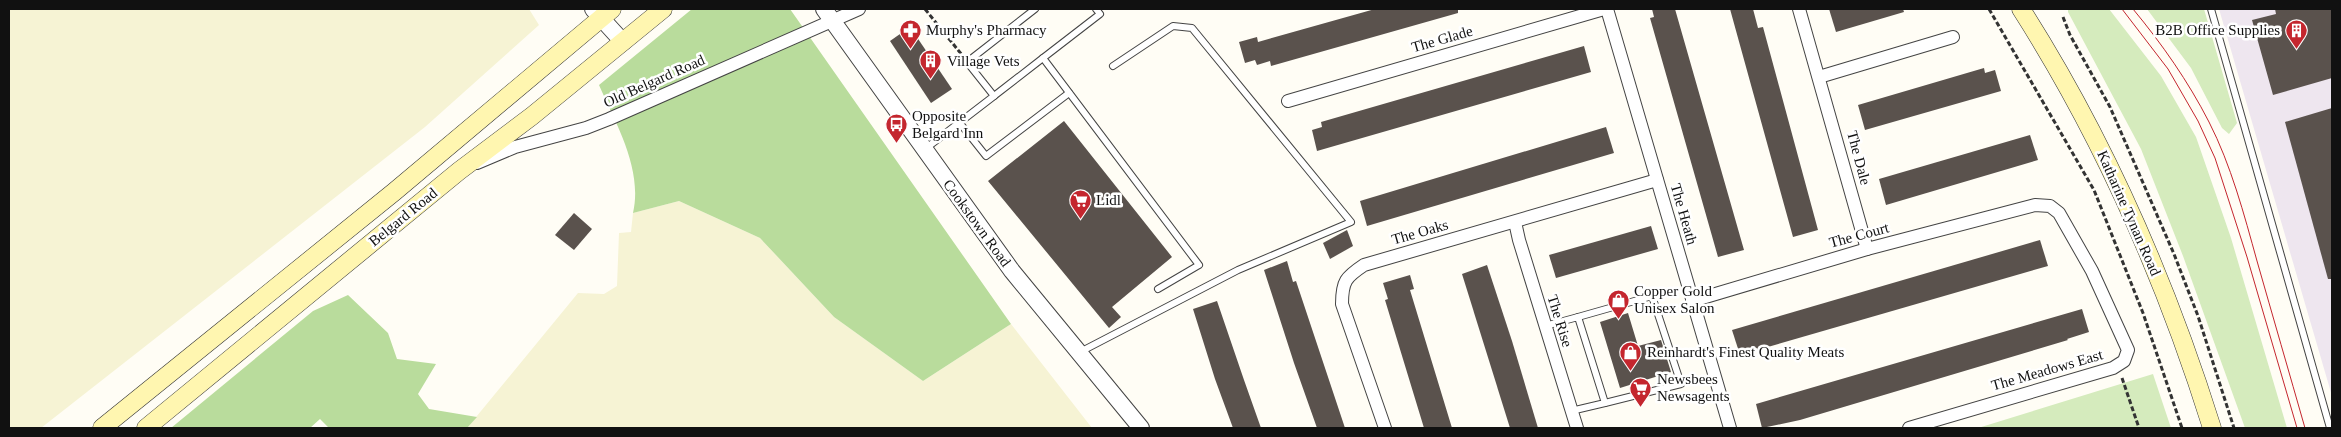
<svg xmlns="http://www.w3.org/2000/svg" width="2341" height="437" viewBox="0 0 2341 437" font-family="Georgia,serif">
<rect width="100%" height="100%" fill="#fffdf5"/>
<polygon fill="#eee6ef" points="2219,9 2332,9 2332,396"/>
<g fill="#f6f3d4">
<polygon points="9,9 529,9 539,25 425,127 41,428 9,428"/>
<polygon points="679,201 760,238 834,317 923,381 1011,324 1092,428 467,428 578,293 604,294 617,286 619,233 631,232 633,213"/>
</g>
<g fill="#d5ebbd">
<polygon points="2068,9 2109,9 2161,76 2196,137 2231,238 2287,428 2245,428 2183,256 2141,149 2068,12"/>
<polygon points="2147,9 2204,9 2237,123 2229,134 2222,128 2191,68"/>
<polygon points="2153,374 2171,428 1978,428"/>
</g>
<g fill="#b9dc9c">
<path d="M692,9H790L1011,324L923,381L834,317L760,238L679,201L633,213C643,169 616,124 599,85Z"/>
<polygon points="348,295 388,333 397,359 436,364 418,394 429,409 477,417 467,428 329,428 320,419 310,428 171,428 313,311"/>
</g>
<g fill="#5a524d">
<polygon points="1375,9 1458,9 1458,13 1271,66 1270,61 1257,65 1255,60 1245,63 1239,42 1257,37 1258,42"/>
<polygon points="1652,9 1675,9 1744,250 1718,257 1650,18 1654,17"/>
<polygon points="1730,9 1753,9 1758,28 1763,27 1818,230 1793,237"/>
<polygon points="1829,9 1903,9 1904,12 1836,32"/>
<polygon points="2275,9 2332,9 2332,78 2273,95 2252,20 2276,14"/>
<polygon points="910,27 952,89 931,103 890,41"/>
<polygon points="1584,46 1591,72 1317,151 1312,130 1322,127 1321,122"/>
<polygon points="1984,68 1985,73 1995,70 2001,91 1865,130 1858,105"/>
<polygon points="2332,108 2332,279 2328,279 2285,122"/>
<polygon points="1064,121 1172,257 1112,307 1121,317 1109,328 988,181"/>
<polygon points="1606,127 1614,153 1367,226 1360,201"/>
<polygon points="2030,135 2038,160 1886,205 1879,179"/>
<polygon points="574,213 592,229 574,250 555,235"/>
<polygon points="1651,226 1658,249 1556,278 1549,255"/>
<polygon points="1347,230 1353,246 1330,259 1323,243"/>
<polygon points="2040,240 2048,266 1740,355 1732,330"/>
<polygon points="1287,261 1293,282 1296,281 1345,428 1317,428 1294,363 1264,270"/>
<polygon points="1487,265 1512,341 1538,428 1510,428 1462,274"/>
<polygon points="1410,275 1414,289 1410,290 1452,428 1424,428 1385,300 1388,299 1383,283"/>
<polygon points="1217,301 1244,380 1261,428 1233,428 1215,379 1193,309"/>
<polygon points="2082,309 2089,332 2067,339 2068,340 1800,420 1762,428 1756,404"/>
<polygon points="1628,313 1638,346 1661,340 1671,372 1620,388 1600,322"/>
</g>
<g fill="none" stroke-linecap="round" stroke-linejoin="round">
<defs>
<g id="service">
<polyline points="1096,9 1100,14 1043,58 1199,265 1158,289"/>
<polyline points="2211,9 2330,428"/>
<polyline points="994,96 1043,58"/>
<polyline points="959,122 986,156 1069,93"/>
<polyline points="925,149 994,96 967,62 1035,9"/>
<polyline points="1578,317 1652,296 1681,384 1605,403"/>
<polyline points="1545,326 1578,317 1605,403 1571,411"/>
<polyline points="1080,352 1238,270 1351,222 1192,28 1173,26 1113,66"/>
</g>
<g id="minor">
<polyline points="1607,9 1730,428"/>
<polyline points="1799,9 1867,249"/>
<polyline points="1819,77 1953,37"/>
<polyline points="1288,101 1604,9"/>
<polyline points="477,163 515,147 586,128 609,119 859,9"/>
<polyline points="1515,222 1519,240 1577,428"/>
<polyline points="1692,301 1867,249 2035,205 2050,206 2059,213 2092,271 2128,350 2124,361 2113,368 1909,428"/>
<path d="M1385,428L1342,304C1342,281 1346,277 1364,265L1657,180"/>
</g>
<g id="tertiary">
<polyline points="593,9 623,42"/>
<polyline points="824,9 1012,271 1141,428"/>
</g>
<g id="secondary">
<path d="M2021,9C2104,139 2166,281 2212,428"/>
<polyline points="102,428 394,192 612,9"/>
<polyline points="146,428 459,171 532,116 663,9"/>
</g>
</defs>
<use href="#service" stroke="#444" stroke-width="8"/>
<use href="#minor" stroke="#444" stroke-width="14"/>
<use href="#tertiary" stroke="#444" stroke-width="18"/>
<use href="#secondary" stroke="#333" stroke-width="19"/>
<g stroke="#333" stroke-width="3" stroke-dasharray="5 2.5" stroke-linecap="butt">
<polyline points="925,9 962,55"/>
<polyline points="1989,9 2094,190 2143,313 2182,428"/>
<polyline points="2063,17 2070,35 2110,107 2174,254 2198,316 2234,428"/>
<polyline points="2122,378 2139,428"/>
</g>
<use href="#service" stroke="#fff" stroke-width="6"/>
<use href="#minor" stroke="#fff" stroke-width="12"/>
<use href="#tertiary" stroke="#fff" stroke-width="16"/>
<use href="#secondary" stroke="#fff6b0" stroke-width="18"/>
<g stroke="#c4262e" stroke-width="1">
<polyline points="2122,9 2168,69 2198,121 2215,158 2247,257 2297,428"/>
<path d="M2133,9C2162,44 2188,81 2209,122C2231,165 2244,214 2257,261C2273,317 2289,372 2305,428"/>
</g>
</g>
<defs>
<symbol id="pharmacy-pin" viewBox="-11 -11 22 30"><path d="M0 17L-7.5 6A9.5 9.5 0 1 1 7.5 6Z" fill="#c4262e" stroke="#fff"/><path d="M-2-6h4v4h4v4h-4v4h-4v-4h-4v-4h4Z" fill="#fff"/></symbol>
<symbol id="building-pin" viewBox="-11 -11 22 30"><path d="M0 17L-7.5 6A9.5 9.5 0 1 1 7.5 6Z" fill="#c4262e" stroke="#fff"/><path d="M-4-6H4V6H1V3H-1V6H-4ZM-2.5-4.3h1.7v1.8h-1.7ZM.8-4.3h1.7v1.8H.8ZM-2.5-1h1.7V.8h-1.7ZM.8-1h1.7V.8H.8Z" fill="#fff"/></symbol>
<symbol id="bus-pin" viewBox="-11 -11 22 30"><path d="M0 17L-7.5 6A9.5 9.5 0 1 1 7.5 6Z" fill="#c4262e" stroke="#fff"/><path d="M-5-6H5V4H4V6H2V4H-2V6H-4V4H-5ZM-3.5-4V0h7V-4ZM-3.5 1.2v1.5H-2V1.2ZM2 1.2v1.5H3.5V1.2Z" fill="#fff"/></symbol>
<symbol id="supermarket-pin" viewBox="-11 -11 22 30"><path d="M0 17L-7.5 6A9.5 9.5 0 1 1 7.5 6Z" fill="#c4262e" stroke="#fff"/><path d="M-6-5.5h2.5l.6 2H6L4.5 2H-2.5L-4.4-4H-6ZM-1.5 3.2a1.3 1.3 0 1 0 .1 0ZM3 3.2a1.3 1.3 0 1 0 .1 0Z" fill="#fff"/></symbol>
<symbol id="shop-pin" viewBox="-11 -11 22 30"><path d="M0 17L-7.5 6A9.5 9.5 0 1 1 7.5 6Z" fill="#c4262e" stroke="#fff"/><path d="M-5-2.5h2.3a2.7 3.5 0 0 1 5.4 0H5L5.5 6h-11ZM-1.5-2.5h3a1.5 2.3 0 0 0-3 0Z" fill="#fff"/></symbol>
</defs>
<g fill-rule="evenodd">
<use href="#pharmacy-pin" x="898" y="18" width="25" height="34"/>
<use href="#building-pin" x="2284" y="18" width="25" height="34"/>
<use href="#building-pin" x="918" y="48" width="25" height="34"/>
<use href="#bus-pin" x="884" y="112" width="25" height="34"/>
<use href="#supermarket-pin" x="1068" y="188" width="25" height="34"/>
<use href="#shop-pin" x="1606" y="288" width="25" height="34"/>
<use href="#shop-pin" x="1618" y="340" width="25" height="34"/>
<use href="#supermarket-pin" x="1628" y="376" width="25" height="34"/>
</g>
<g text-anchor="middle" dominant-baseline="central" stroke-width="5" stroke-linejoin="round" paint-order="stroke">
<g font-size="15" fill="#111" stroke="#fff" text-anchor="start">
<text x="926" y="30">Murphy's Pharmacy</text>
<text x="2280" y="30" text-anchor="end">B2B Office Supplies</text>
<text x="947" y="61">Village Vets</text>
<text x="912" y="116">Opposite<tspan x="912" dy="17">Belgard Inn</tspan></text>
<text x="1096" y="200">Lidl</text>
<text x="1634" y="291">Copper Gold<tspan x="1634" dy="17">Unisex Salon</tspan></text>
<text x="1647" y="352">Reinhardt's Finest Quality Meats</text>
<text x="1657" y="379">Newsbees<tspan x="1657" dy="17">Newsagents</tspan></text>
</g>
<g font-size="15" fill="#111" stroke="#fff">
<text transform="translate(1442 39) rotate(-16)">The Glade</text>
<text transform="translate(654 81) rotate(-24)">Old Belgard Road</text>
<text transform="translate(1859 158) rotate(75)">The Dale</text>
<text transform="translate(2129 213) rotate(66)">Katharine Tynan Road</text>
<text transform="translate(1684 214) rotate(74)">The Heath</text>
<text transform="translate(403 217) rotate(-39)">Belgard Road</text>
<text transform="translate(977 223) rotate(54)">Cookstown Road</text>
<text transform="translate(1420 232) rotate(-16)">The Oaks</text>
<text transform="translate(1859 235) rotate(-15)">The Court</text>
<text transform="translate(1560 321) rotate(73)">The Rise</text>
<text transform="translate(2047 370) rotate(-16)">The Meadows East</text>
</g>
</g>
<rect width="2341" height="437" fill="none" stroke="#111111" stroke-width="20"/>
</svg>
